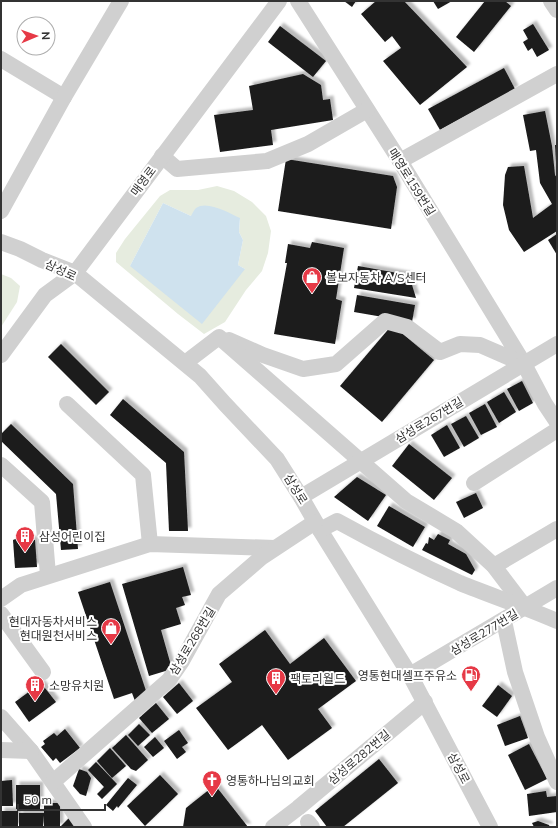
<svg xmlns="http://www.w3.org/2000/svg" width="558" height="828" viewBox="0 0 558 828" font-family="Mulish,'Noto Sans KR',sans-serif">
<defs>
<filter id="shadow"><feDropShadow dx="3.5" dy="-3.5" stdDeviation="1" flood-color="#0004"/></filter>
</defs>
<rect width="100%" height="100%" fill="#fff"/>
<g fill="#e6ecdf" fill-rule="evenodd">
<path d="M217,186L234,191L252,202L266,216L271,231L268,253L262,271L246,290L225,322L204,334L178,314L116,262V253L125,239L160,196L170,190H198ZM163,203L191,216L240,219L239,232L243,240L238,265L245,269L130,266Z"/>
<polygon points="1,274 11,278 20,286 17,302 1,327"/>
</g>
<path fill="#cfe2ee" d="M163,203L191,216C192,214 194,210 196,208C207,200 229,213 240,218L239,232L243,240L238,265L245,269L202,324L130,266Z"/>
<g fill="#1a1a1a" filter="url(#shadow)">
<polygon points="344,1 356,1 352,7"/>
<polygon points="376,1 404,1 467,67 420,105 383,61 401,48 392,36 385,42 361,14"/>
<polygon points="433,1 452,1 438,9"/>
<polygon points="485,1 505,1 511,6 474,52 456,37"/>
<polygon points="533,24 549,50 537,57 532,48 528,51 523,42 528,39 523,30"/>
<polygon points="280,26 326,61 313,77 268,42"/>
<polygon points="504,68 515,89 440,130 428,109"/>
<polygon points="303,74 321,85 323,100 330,99 333,120 271,130 273,145 220,152 214,115 253,110 249,86"/>
<polygon points="545,111 552,146 555,175 557,178 557,231 524,252 509,230 503,205 505,175 508,167 524,166 533,218 552,204 540,183 536,150 530,151 523,115"/>
<polygon points="555,145 557,145 557,162 556,162"/>
<polygon points="286,159 393,176 397,187 391,229 278,211"/>
<polygon points="557,234 557,255 548,240"/>
<polygon points="312,242 344,248 336,299 342,301 335,344 274,334 287,263 285,263 288,244 310,248"/>
<polygon points="358,266 409,275 416,298 354,288"/>
<polygon points="357,295 415,305 412,322 354,312"/>
<polygon points="392,325 434,360 382,422 340,386"/>
<polygon points="61,344 109,392 96,405 48,357"/>
<polygon points="522,381 533,403 519,411 507,389"/>
<polygon points="504,392 516,412 499,423 487,402"/>
<polygon points="123,399 184,452 188,531 169,531 166,463 110,415"/>
<polygon points="485,404 497,427 481,435 469,413"/>
<polygon points="466,416 479,438 464,447 451,424"/>
<polygon points="11,424 73,484 78,549 61,550 56,494 1,441 1,434"/>
<polygon points="447,425 460,448 444,457 431,435"/>
<polygon points="409,444 452,478 434,500 392,466"/>
<polygon points="357,477 386,495 368,521 334,497"/>
<polygon points="476,493 483,508 464,518 456,502"/>
<polygon points="389,506 425,527 413,547 377,526"/>
<polygon points="438,534 450,540 448,544 466,554 475,570 472,575 422,550 426,543 428,544 429,537 434,540"/>
<polygon points="18,538 35,540 37,567 15,568 13,540"/>
<polygon points="183,567 191,595 182,597 185,605 176,608 181,624 161,630 172,669 149,676 122,584"/>
<polygon points="110,582 148,697 135,701 132,693 114,699 78,592"/>
<polygon points="265,630 290,664 324,638 356,681 318,709 332,728 288,760 262,725 228,750 196,708 232,682 219,664"/>
<polygon points="41,683 56,702 29,722 15,702"/>
<polygon points="179,683 193,701 177,714 163,697"/>
<polygon points="498,685 512,696 497,717 482,706"/>
<polygon points="156,703 169,719 152,733 139,718"/>
<polygon points="520,716 528,738 505,746 497,725"/>
<polygon points="139,724 150,735 138,746 128,735"/>
<polygon points="65,729 80,748 60,763 56,758 53,761 41,747 45,744 43,741 54,733 57,736"/>
<polygon points="179,730 188,743 182,747 186,752 177,759 164,741"/>
<polygon points="126,735 148,760 136,771 131,769 112,748"/>
<polygon points="155,737 164,748 153,757 144,747"/>
<polygon points="529,744 547,779 525,790 508,755"/>
<polygon points="110,748 126,766 112,778 97,761"/>
<polygon points="379,759 398,783 343,827 327,827 315,811"/>
<polygon points="96,762 117,784 102,799 97,794 104,787 88,770"/>
<polygon points="79,769 87,772 91,778 86,796 80,794 73,786"/>
<polygon points="160,775 178,794 145,826 127,806"/>
<polygon points="128,778 137,785 118,808 117,806 113,811 106,805"/>
<polygon points="12,780 13,806 1,806 1,781"/>
<polygon points="16,785 40,785 40,810 16,809"/>
<polygon points="215,785 248,827 183,827 186,808"/>
<polygon points="546,791 547,797 557,796 557,812 529,816 527,794"/>
<polygon points="44,803 60,803 60,827 44,827 43,815 43,827 19,827 19,813 44,813"/>
<rect x="1" y="811" width="17" height="16"/>
<polygon points="70,817 78,827 62,827 61,826"/>
<polygon points="538,821 549,825 550,827 534,827 532,823"/>
</g>
<g fill="none" stroke-linecap="round" stroke-linejoin="round">
<g stroke="#d0d0d0" stroke-width="16">
<polyline points="298,1 400,161 524,364 545,404 557,422"/>
<polyline points="551,1 557,10"/>
<polyline points="1,59 64,97"/>
<polyline points="162,156 177,169 267,161 308,144 367,110"/>
<polyline points="400,161 557,74"/>
<polyline points="1,211 64,97 121,1"/>
<polyline points="1,242 20,249 42,260 75,273 200,376 225,404 277,459 301,497 320,530 410,675 490,827"/>
<polyline points="229,340 263,355 303,369 336,364 385,321 407,327 440,352 460,344 480,345 524,364"/>
<polyline points="1,355 45,295 75,273 279,1"/>
<polyline points="185,363 219,337 406,501 456,531 493,565 525,607"/>
<polyline points="67,404 143,475 150,544"/>
<polyline points="1,465 42,502 48,575"/>
<polyline points="474,483 557,430"/>
<polyline points="301,497 557,344"/>
<path d="M320,530L337,521C377,543 418,564 460,583C492,596 525,607 557,621"/>
<polyline points="494,566 557,529"/>
<polyline points="1,599 21,585 150,544 275,548"/>
<polyline points="1,614 43,672"/>
<polyline points="504,621 515,672 537,737 557,782"/>
<polyline points="410,675 557,588"/>
<polyline points="1,717 31,751 84,827"/>
<polyline points="1,750 31,751"/>
<polyline points="53,782 169,680 182,661 219,594 262,557 315,522"/>
<polyline points="308,822 312,827"/>
<polyline points="273,827 298,808 425,702"/>
</g>
</g>
<defs>
<symbol id="shop-pin" viewBox="-11 -11 22 30"><path d="M0 17L-7.5 6A9.5 9.5 0 1 1 7.5 6Z" fill="#e63946" stroke="#fff"/><path d="M-5-2.5h2.3a2.7 3.5 0 0 1 5.4 0H5L5.5 6h-11ZM-1.5-2.5h3a1.5 2.3 0 0 0-3 0Z" fill="#fff"/></symbol>
<symbol id="building-pin" viewBox="-11 -11 22 30"><path d="M0 17L-7.5 6A9.5 9.5 0 1 1 7.5 6Z" fill="#e63946" stroke="#fff"/><path d="M-4-6H4V6H1V3H-1V6H-4ZM-2.5-4.3h1.7v1.8h-1.7ZM.8-4.3h1.7v1.8H.8ZM-2.5-1h1.7V.8h-1.7ZM.8-1h1.7V.8H.8Z" fill="#fff"/></symbol>
<symbol id="fuel-pin" viewBox="-11 -11 22 30"><path d="M0 17L-7.5 6A9.5 9.5 0 1 1 7.5 6Z" fill="#e63946" stroke="#fff"/><path d="M-5.5-6h7V0h2V4h1.3V-2.5L3-4.5l.8-.8L6-3V5H2.5V1h-1V6h-7ZM-4.2-4.7v3.2H.2V-4.7Z" fill="#fff"/></symbol>
<symbol id="church-pin" viewBox="-11 -11 22 30"><path d="M0 17L-7.5 6A9.5 9.5 0 1 1 7.5 6Z" fill="#e63946" stroke="#fff"/><path d="M-1.2-6h2.4v3.5h3.3v2.4h-3.3V6h-2.4V-.1h-3.3v-2.4h3.3Z" fill="#fff"/></symbol>
</defs>
<g fill-rule="evenodd">
<use href="#shop-pin" x="301" y="266" width="22" height="30"/>
<use href="#building-pin" x="14" y="525" width="22" height="30"/>
<use href="#shop-pin" x="100" y="617" width="22" height="30"/>
<use href="#fuel-pin" x="460" y="664" width="22" height="30"/>
<use href="#building-pin" x="265" y="667" width="22" height="30"/>
<use href="#building-pin" x="24" y="674" width="22" height="30"/>
<use href="#church-pin" x="201" y="769" width="22" height="30"/>
</g>
<g text-anchor="middle" dominant-baseline="central" stroke-width="4" stroke-linejoin="round" paint-order="stroke">
<g font-size="12" fill="#333" stroke="#fff">
<text transform="translate(143 181) rotate(-53)">매영로</text>
<text transform="translate(412 182) rotate(58)">매영로159번길</text>
<text transform="translate(61 270) rotate(25)">삼성로</text>
<text transform="translate(429 420) rotate(-31)">삼성로267번길</text>
<text transform="translate(296 489) rotate(58)">삼성로</text>
<text transform="translate(484 632) rotate(-31)">삼성로277번길</text>
<text transform="translate(192 641) rotate(-59)">삼성로268번길</text>
<text transform="translate(359 757) rotate(-40)">삼성로282번길</text>
<text transform="translate(459 768) rotate(62)">삼성로</text>
</g>
<g font-size="12" fill="#333" stroke="#fff" text-anchor="start">
<text x="326" y="277">볼보자동차 A/S센터</text>
<text x="39" y="536">삼성어린이집</text>
<text x="97" y="621" text-anchor="end">현대자동차서비스<tspan x="97" dy="14">현대원천서비스</tspan></text>
<text x="457" y="675" text-anchor="end">영통현대셀프주유소</text>
<text x="290" y="678">팩토리월드</text>
<text x="49" y="685">소망유치원</text>
<text x="226" y="780">영통하나님의교회</text>
</g>
</g>
<rect width="558" height="828" fill="none" stroke="#333333" stroke-width="4"/>
<g transform="translate(36 36) rotate(88)"><circle r="19" fill="#ffffff" stroke="#adadad"/>
<path d="M0-3L7 15L0 10L-7 15Z" fill="#e63946"/>
<text y="-6" font-size="11" font-weight="bold" text-anchor="middle" fill="#333333">N</text>
</g>
<path d="M18 804v6h87v-6" fill="none" stroke="#333333" stroke-width="2"/>
<text x="24" y="804" font-size="12" fill="#333333" stroke="#ffffff" stroke-width="3" paint-order="stroke">50 m</text>
</svg>
